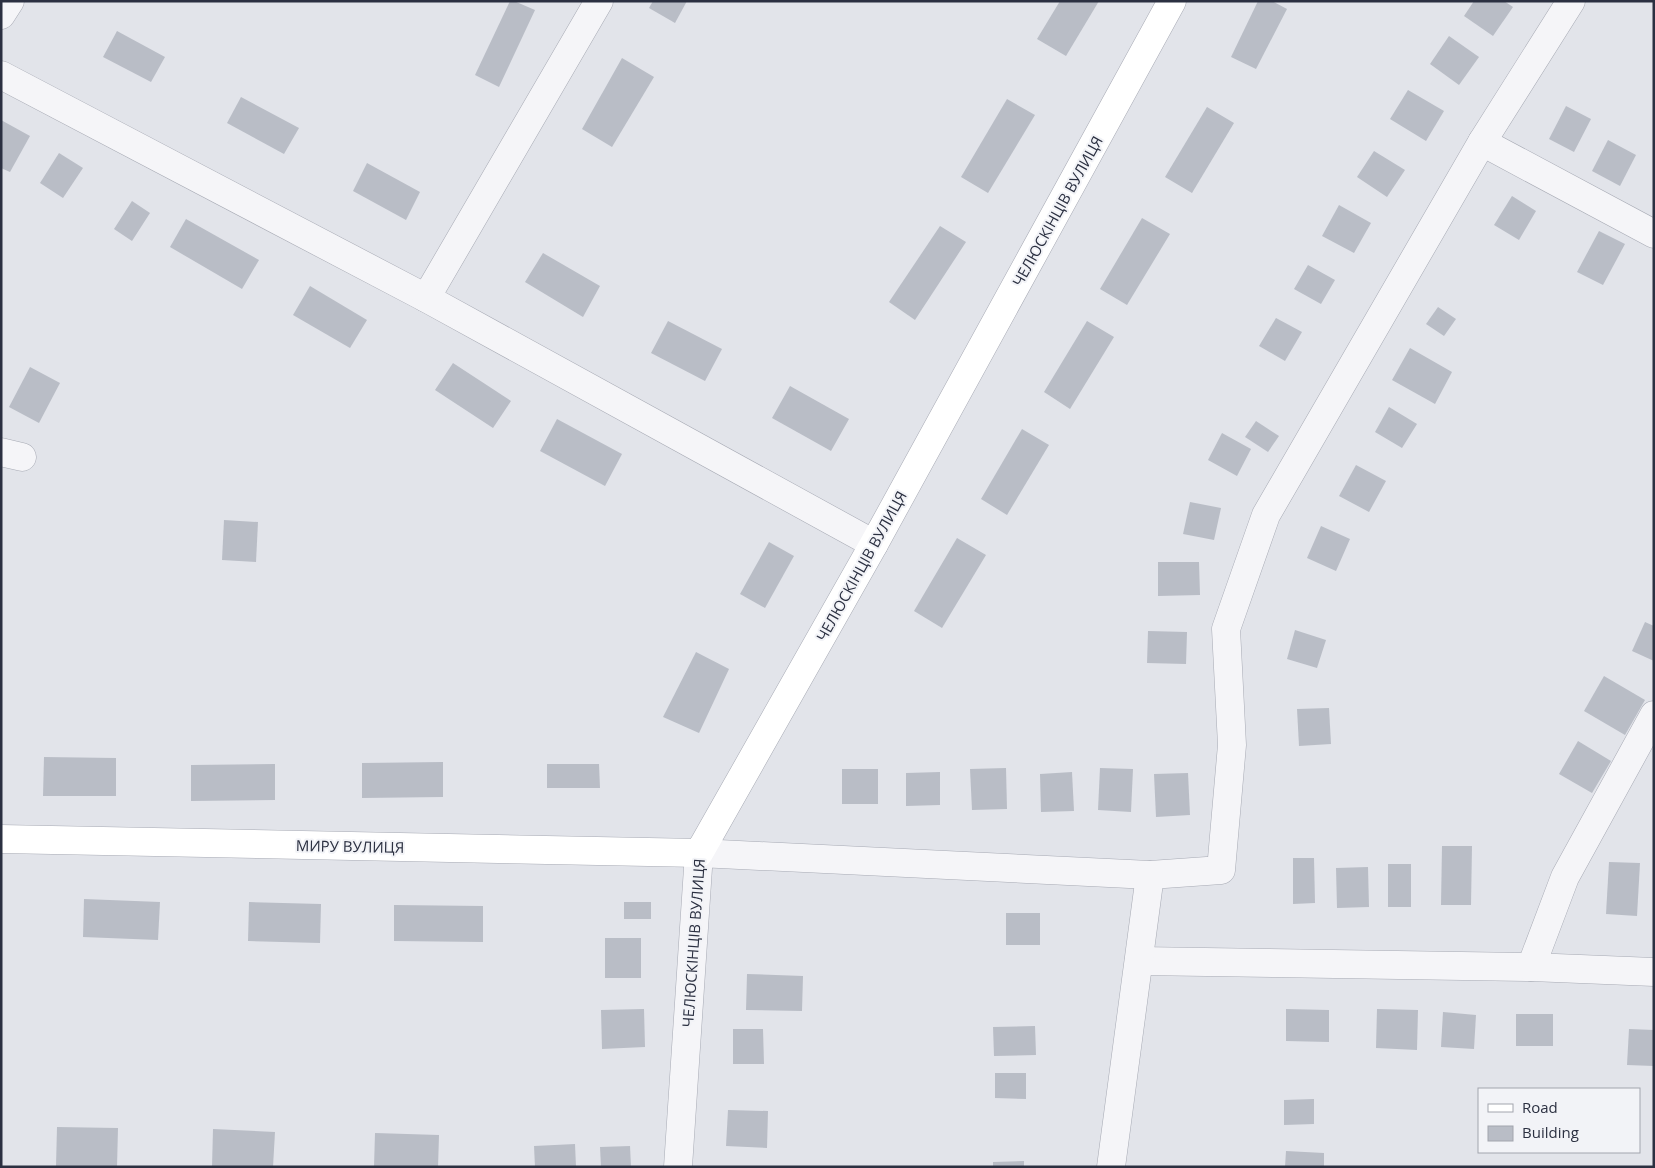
<svg xmlns="http://www.w3.org/2000/svg" width="1655" height="1168" viewBox="0 0 1655 1168" font-family="'Open Sans',sans-serif">
<rect width="100%" height="100%" fill="#e2e4ea"/>
<g fill="#b9bdc6">
<polygon points="510,1 514,1 535,10 499,87 475,75"/>
<polygon points="653,1 687,1 675,23 649,8"/>
<polygon points="1060,1 1099,1 1066,56 1037,39"/>
<polygon points="1258,1 1272,1 1287,9 1256,69 1231,57"/>
<polygon points="1474,1 1504,1 1513,7 1493,36 1464,16"/>
<polygon points="117,31 165,57 151,82 103,57"/>
<polygon points="1449,36 1479,57 1459,85 1430,64"/>
<polygon points="622,58 654,77 612,147 582,129"/>
<polygon points="1408,90 1444,111 1426,141 1390,119"/>
<polygon points="241,97 299,128 284,154 227,123"/>
<polygon points="1007,99 1035,115 988,193 961,177"/>
<polygon points="1566,106 1591,119 1574,152 1549,139"/>
<polygon points="1207,107 1234,123 1192,193 1165,177"/>
<polygon points="1,120 30,136 10,172 1,168"/>
<polygon points="1608,140 1636,155 1620,186 1592,171"/>
<polygon points="1374,151 1405,170 1387,197 1357,177"/>
<polygon points="59,153 83,168 63,198 40,183"/>
<polygon points="367,163 420,192 406,220 353,191"/>
<polygon points="1512,196 1536,211 1519,240 1494,225"/>
<polygon points="132,201 150,213 132,241 114,229"/>
<polygon points="1339,205 1371,223 1354,253 1322,236"/>
<polygon points="1142,218 1170,234 1127,305 1100,289"/>
<polygon points="186,219 259,260 242,289 170,247"/>
<polygon points="940,226 966,242 915,320 889,302"/>
<polygon points="1599,231 1625,244 1603,285 1577,272"/>
<polygon points="543,253 600,286 583,317 525,282"/>
<polygon points="1308,265 1335,280 1321,304 1294,289"/>
<polygon points="310,286 367,320 350,348 293,315"/>
<polygon points="1438,307 1456,319 1444,336 1426,324"/>
<polygon points="1276,318 1302,332 1285,361 1259,346"/>
<polygon points="668,321 722,349 705,381 651,353"/>
<polygon points="1087,321 1114,337 1070,409 1044,392"/>
<polygon points="1410,348 1452,372 1435,404 1392,380"/>
<polygon points="453,363 511,401 493,428 435,390"/>
<polygon points="30,367 60,383 39,423 9,407"/>
<polygon points="790,386 849,419 831,451 772,418"/>
<polygon points="1389,407 1417,424 1402,448 1375,432"/>
<polygon points="557,419 622,454 605,486 540,451"/>
<polygon points="1256,421 1279,436 1268,452 1245,437"/>
<polygon points="1022,429 1049,445 1007,515 981,499"/>
<polygon points="1222,433 1251,449 1237,476 1208,460"/>
<polygon points="1356,465 1386,481 1369,512 1339,496"/>
<polygon points="1190,502 1221,508 1214,540 1183,534"/>
<polygon points="224,520 258,522 256,562 222,560"/>
<polygon points="1321,526 1350,539 1336,571 1307,558"/>
<polygon points="957,538 986,555 942,628 914,611"/>
<polygon points="769,542 794,556 765,608 740,594"/>
<polygon points="1158,562 1199,562 1200,595 1158,596"/>
<polygon points="1645,622 1654,626 1654,661 1632,651"/>
<polygon points="1295,630 1326,640 1317,668 1287,659"/>
<polygon points="1148,631 1187,632 1186,664 1147,663"/>
<polygon points="696,652 729,669 699,733 663,717"/>
<polygon points="1604,676 1645,700 1625,735 1584,711"/>
<polygon points="1329,708 1331,744 1299,746 1297,709"/>
<polygon points="1578,741 1611,761 1592,793 1559,774"/>
<polygon points="44,757 116,758 116,796 43,796"/>
<polygon points="443,762 443,797 362,798 362,763"/>
<polygon points="275,764 275,800 191,801 191,765"/>
<polygon points="547,764 599,764 600,788 547,788"/>
<polygon points="1006,768 1007,809 972,810 970,769"/>
<polygon points="1100,768 1133,769 1131,812 1098,810"/>
<rect x="842" y="769" width="36" height="35"/>
<polygon points="940,772 940,805 906,806 906,773"/>
<polygon points="1072,772 1074,811 1041,812 1040,774"/>
<polygon points="1188,773 1190,815 1156,817 1154,774"/>
<polygon points="1442,846 1472,846 1471,905 1441,905"/>
<polygon points="1293,858 1314,858 1315,903 1293,904"/>
<polygon points="1609,862 1640,863 1637,916 1606,914"/>
<rect x="1388" y="864" width="23" height="43"/>
<polygon points="1368,867 1369,907 1337,908 1336,868"/>
<polygon points="84,899 160,902 158,940 83,937"/>
<polygon points="249,902 321,904 320,943 248,941"/>
<rect x="624" y="902" width="27" height="17"/>
<polygon points="394,905 483,906 483,942 394,941"/>
<rect x="1006" y="913" width="34" height="32"/>
<rect x="605" y="938" width="36" height="40"/>
<polygon points="747,974 803,976 802,1011 746,1010"/>
<polygon points="644,1009 645,1047 602,1049 601,1010"/>
<polygon points="1286,1009 1329,1010 1329,1042 1286,1041"/>
<polygon points="1377,1009 1418,1010 1417,1050 1376,1048"/>
<polygon points="1443,1012 1476,1015 1474,1049 1441,1047"/>
<rect x="1516" y="1014" width="37" height="32"/>
<polygon points="1035,1026 1036,1055 994,1056 993,1027"/>
<polygon points="733,1029 763,1029 764,1064 733,1064"/>
<polygon points="1629,1029 1654,1030 1654,1066 1627,1065"/>
<polygon points="995,1073 1026,1073 1026,1099 995,1098"/>
<polygon points="1314,1099 1314,1124 1284,1125 1284,1100"/>
<polygon points="728,1110 768,1111 767,1148 726,1146"/>
<polygon points="57,1127 118,1128 117,1167 56,1166"/>
<polygon points="213,1129 275,1132 273,1167 212,1167"/>
<polygon points="375,1133 439,1135 438,1167 374,1167"/>
<polygon points="575,1144 576,1167 535,1167 534,1146"/>
<polygon points="630,1146 631,1167 601,1167 600,1147"/>
<polygon points="1286,1151 1324,1153 1324,1167 1285,1167"/>
<polygon points="1024,1161 1024,1167 993,1167 993,1162"/>
</g>
<g fill="none" stroke-linecap="round" stroke-linejoin="round">
<defs>
<g id="minor">
<polyline points="1,15 10,1"/>
<polyline points="1,75 426,298 874,544"/>
<polyline points="1482,142 1654,234"/>
<polyline points="426,298 599,1"/>
<polyline points="1,452 22,457"/>
<polyline points="1139,961 1531,967 1654,972"/>
<polyline points="1531,967 1565,877 1654,715"/>
<polyline points="678,1167 699,853 1150,875 1221,870 1232,745 1226,629 1266,515 1482,142 1571,1"/>
<polyline points="1111,1167 1150,875"/>
</g>
<polyline id="secondary" points="1,839 699,853 874,544 1172,1"/>
</defs>
<use href="#minor" stroke="#a7aab4" stroke-width="29"/>
<use href="#secondary" stroke="#a7aab4" stroke-width="29"/>
<use href="#minor" stroke="#f5f5f8" stroke-width="28"/>
<use href="#secondary" stroke="#fff" stroke-width="28"/>
</g>
<g text-anchor="middle" dominant-baseline="central" stroke-width="4" stroke-linejoin="round" paint-order="stroke">
<g font-size="15" fill="#2b3041" stroke="#f2f3f7">
<text transform="translate(1057 211) rotate(-61)">ЧЕЛЮСКІНЦІВ ВУЛИЦЯ</text>
<text transform="translate(861 566) rotate(-61)">ЧЕЛЮСКІНЦІВ ВУЛИЦЯ</text>
<text transform="translate(350 846) rotate(1)">МИРУ ВУЛИЦЯ</text>
<text transform="translate(693 943) rotate(-86)">ЧЕЛЮСКІНЦІВ ВУЛИЦЯ</text>
</g>
</g>
<rect width="1655" height="1168" fill="none" stroke="#2b3041" stroke-width="5"/>
<rect x="1478" y="1088" width="162" height="65" fill="#f2f3f7" stroke="#a2a5ae"/>
<rect x="1488" y="1104" width="25" height="8" fill="#ffffff" stroke="#a2a5ae"/>
<text x="1522" y="1113" font-size="15" fill="#2b3041">Road</text>
<rect x="1488" y="1126" width="25" height="15" fill="#b9bdc6" stroke="#a2a5ae"/>
<text x="1522" y="1138" font-size="15" fill="#2b3041">Building</text>
</svg>
